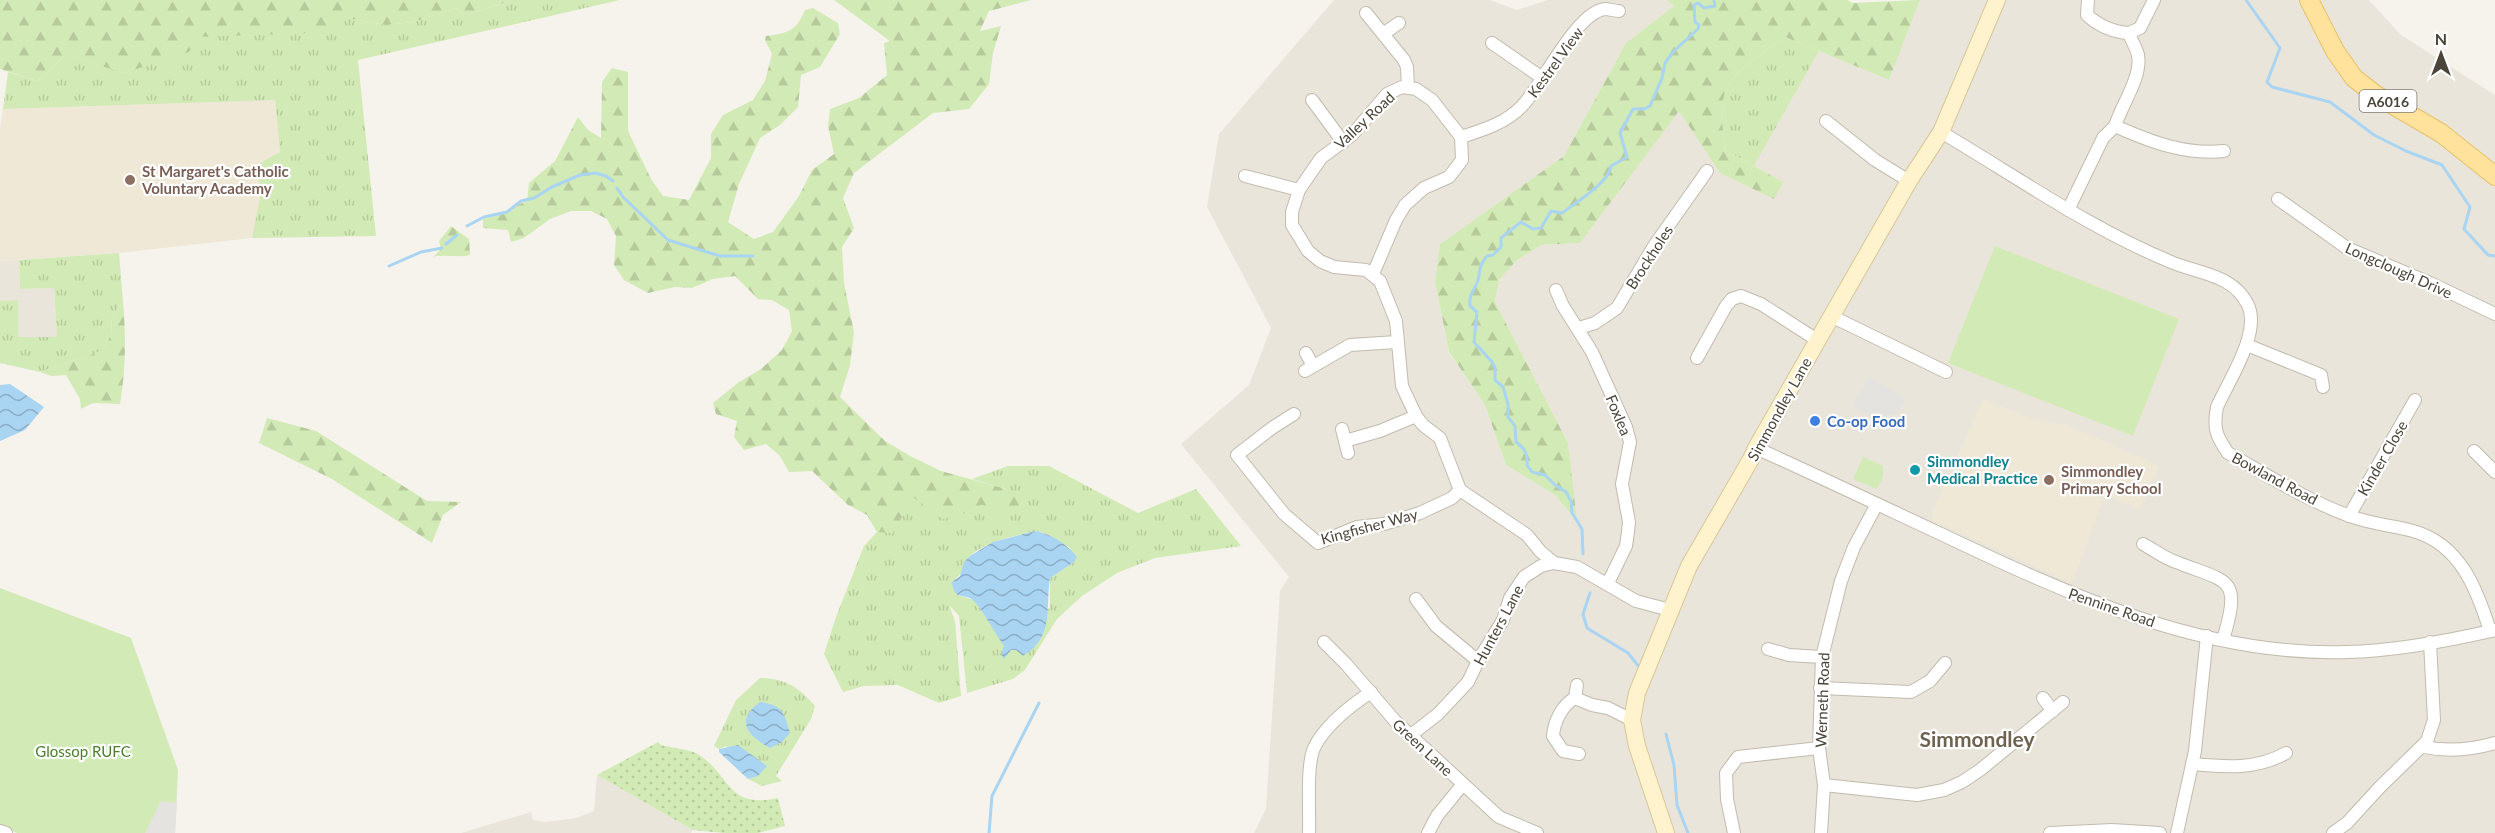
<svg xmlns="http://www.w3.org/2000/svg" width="2495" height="833" viewBox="0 0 2495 833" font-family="Lato,sans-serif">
<defs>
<pattern id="grass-tufts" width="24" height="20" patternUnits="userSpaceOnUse" patternTransform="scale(1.5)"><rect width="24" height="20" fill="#d2eab5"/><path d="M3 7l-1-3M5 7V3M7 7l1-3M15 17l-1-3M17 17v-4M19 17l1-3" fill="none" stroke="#b6ca9c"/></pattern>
<pattern id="forest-firs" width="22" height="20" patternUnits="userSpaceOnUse" patternTransform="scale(1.5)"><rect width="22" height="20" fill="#d2eab5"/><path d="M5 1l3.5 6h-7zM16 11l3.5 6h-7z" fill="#b6ca9c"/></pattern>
<pattern id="garden-dots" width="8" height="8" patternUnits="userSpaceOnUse" patternTransform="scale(1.5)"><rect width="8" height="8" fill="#d2eab5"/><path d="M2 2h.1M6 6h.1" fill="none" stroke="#b6ca9c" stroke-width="1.8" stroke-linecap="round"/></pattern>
<pattern id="water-waves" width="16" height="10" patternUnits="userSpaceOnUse" patternTransform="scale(1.5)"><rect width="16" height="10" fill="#a9d4f2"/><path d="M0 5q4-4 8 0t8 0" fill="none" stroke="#8caec5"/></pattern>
</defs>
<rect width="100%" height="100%" fill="#f6f3ec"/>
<g fill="#eae5da">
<polygon points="1334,0 1490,0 1517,10 1548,0 1667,0 1674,6 1626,43 1564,156 1440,244 1435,281 1449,353 1485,405 1506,465 1555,495 1576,521 1568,443 1495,302 1499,280 1517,260 1541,245 1580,243 1679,110 1720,173 1783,182 1754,166 1819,51 1889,80 1920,0 2369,0 2401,35 2495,95 2495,833 1254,833 1266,809 1280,591 1289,577 1181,444 1249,385 1271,328 1207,207 1219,134"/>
<polygon points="19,260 20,289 54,288 57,337 18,337 18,300 0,301 0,261"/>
<polygon points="597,775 693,830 691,833 461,833 531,812 533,820 546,822 576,818 594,811"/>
</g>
<g fill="#efe8d6">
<polygon points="275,100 280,152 258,164 260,197 252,238 119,253 0,261 0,128 3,109"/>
<polygon points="1983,399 2031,419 2068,425 2159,466 2139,509 2105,495 2072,583 1933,521 1932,512"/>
</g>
<g fill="url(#grass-tufts)" fill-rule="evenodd">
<polygon points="514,0 620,0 358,60 376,236 252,238 260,197 258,164 280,152 275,100 3,109 8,72 38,81 65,55 125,73 196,37 347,18 386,25 413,22 456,8 465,15"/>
<path d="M1785,37L1819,51L1754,166L1725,150C1723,135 1719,99 1728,86C1741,65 1766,51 1785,37Z"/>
<polygon points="119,253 123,301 112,317 111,335 102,351 40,372 0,363 0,301 18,300 18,337 57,337 54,288 20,289 19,260"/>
<path d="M1008,466H1049L1138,513L1196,489L1241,546L1155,558L1117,573L1082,596L1057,619L1025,670L1013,679L967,693L959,616L949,605L955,621L961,696L939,703L898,685L864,686L843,692L824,654L836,617L864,546L877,532H893L912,496L963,514L982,505L1008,514L1010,490L972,479ZM1035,531L1043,533L1070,548L1074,562L1050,578V607L1016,650H1010L1004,658L1005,646L974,600L957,595L955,579C964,573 964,562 971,555C989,540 1013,537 1035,531Z"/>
<path d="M760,678C785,678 800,688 815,706L811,719L776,776L782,781L762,786L748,779L758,776L726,746L719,749L714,746L736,700ZM760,703L771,704L759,742C743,727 740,717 760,703Z"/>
</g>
<g fill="url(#forest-firs)">
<polygon points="0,0 514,0 465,15 456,8 413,22 386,25 347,18 337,32 197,37 189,52 124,73 65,55 38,81 0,69"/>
<path d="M834,0H1031L989,11L980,31L1001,26L993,53L989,84L969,109L933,113L854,173L843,198L854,228L842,247L844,283L854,332L850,365L840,397L885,441L912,457L941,471L1010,490L1028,505C1013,521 1000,512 982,505L963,514L942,519L913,497L893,533L877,532L867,515L848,505L812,471L789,472L780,456L766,444L744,450L734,437L737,421L716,414L713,403L739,382L761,369L782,350L792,331L789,310L772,300L758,299L735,276L713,279L692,288L675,287L648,293L624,280L614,265L616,236L607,219L591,211H571L550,219L524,238L511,242L508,230L483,228V219L508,213L515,206L527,201L529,183L555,161L578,117L588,130L601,138L602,82L612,68L628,72V131L651,179L663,196L689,200L711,158V134L723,115L753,100L765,81L772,54L765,40L766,36C789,33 796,31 805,10L813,8L838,23L840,34L820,67L801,75L798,107L780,125L760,138L739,184L728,222L754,239L773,232L799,196L812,170L834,154L828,126L830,109L859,98L887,75L884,43L890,41Z"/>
<path d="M1667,0H1848L1852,3L1920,0L1889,80L1785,37C1766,51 1741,65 1728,86C1719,99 1723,135 1725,150L1783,182L1774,199L1720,173L1679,111L1580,243L1541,245L1517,260L1499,280L1495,302L1568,443L1577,522L1555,495L1506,465L1485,405L1449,352L1435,281L1440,244L1564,156L1626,43L1674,6Z"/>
<path d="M451,226L469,239L470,255C457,258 446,254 433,257L441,249L439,241Z"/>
<path d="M123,301C126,336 126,369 120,404L93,403L81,409L80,399L66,375L51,376L40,372L102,351L111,335L112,317Z"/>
<polygon points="267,418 316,431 427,501 461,502 443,515 432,543 332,479 259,443"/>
</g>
<g fill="#d2eab5">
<polygon points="1995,246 2179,319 2133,436 1948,363"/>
<polygon points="1863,457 1883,466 1883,477 1877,489 1853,479"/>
<polygon points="0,588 131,638 178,770 175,833 17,833 0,826"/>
</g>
<path fill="url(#garden-dots)" d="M658,742L661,745C672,748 688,749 698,754C732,776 726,809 778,798L785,826L758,833H724L693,830L597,775Z"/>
<g fill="#e5e3e0">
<polygon points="1868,377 1905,398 1896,415 1889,415 1885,423 1852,407"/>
<polygon points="161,801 177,803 175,833 145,833"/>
</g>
<g fill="url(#water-waves)">
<polygon points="10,384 44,407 25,430 0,441 0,385"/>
<path d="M1035,531C1051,534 1067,544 1077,557L1074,562L1050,578C1045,609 1055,636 1023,656L1016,650H1011L1004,659L1001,654L1004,646C995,633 984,613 975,602C965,591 954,603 952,582L960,576L964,562L970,556L993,542Z"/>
<path d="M760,702C783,705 784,713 790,733L782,742L770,748C748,736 734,721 760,702Z"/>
<polygon points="738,745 767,766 758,776 748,779 719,752 719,749"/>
</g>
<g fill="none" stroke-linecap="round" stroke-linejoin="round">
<g stroke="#a9d4f2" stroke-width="3">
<polyline points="2246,0 2280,48 2267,82 2272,87 2330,102 2374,135 2406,151 2442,165 2470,207 2464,229 2488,255 2495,256"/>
<polyline points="617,188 623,197 668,240 720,256 753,256"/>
<polyline points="467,226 484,217 507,212 521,201 534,198 552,187 580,175 595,173 606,176 613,181"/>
<polyline points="446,244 457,235"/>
<polyline points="389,266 421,252 442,248"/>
<path d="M1583,554L1582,529L1572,513L1571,501L1566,492L1555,485L1545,475L1532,472L1527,465C1528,454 1525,449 1516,442L1515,426L1508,417V404L1503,387L1495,380V368L1492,362L1474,342L1477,312L1470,306C1469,295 1473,292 1477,283C1482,270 1476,270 1487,256L1493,255L1501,247V238L1521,222L1533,229L1541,228L1551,211L1562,213C1575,203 1609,183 1611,166L1627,157L1620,133L1633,109H1644L1650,106L1662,78L1665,63L1673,52L1698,29L1699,25L1695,22L1694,5L1698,3L1704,8L1715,6L1714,0"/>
<polyline points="1590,593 1583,614 1587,628 1628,653 1640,668"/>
<polyline points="1666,734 1674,765 1677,805 1688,833"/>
<polyline points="989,833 992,796 1039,703"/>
</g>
<defs>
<g id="street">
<path d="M2088,0L2087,15C2099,26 2112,32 2129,33"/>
<polyline points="1366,13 1404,60 1407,67 1408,87"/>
<polyline points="1383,34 1399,23"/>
<polyline points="1492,43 1541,77"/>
<polyline points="1312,100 1343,142"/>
<polyline points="1826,121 1875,160 1909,181"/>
<path d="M2115,126C2122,104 2142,77 2138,55C2136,47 2131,40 2129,33L2140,28L2154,0"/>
<path d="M1941,132C2017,177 2089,228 2171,262C2199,274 2233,274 2248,305C2261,333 2229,380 2217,407C2213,428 2216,436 2228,453C2267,475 2308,501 2350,516C2370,524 2392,525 2413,531C2460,544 2477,589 2490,631"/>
<path d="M1461,137C1483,130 1506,123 1522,106C1542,86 1576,12 1605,9C1609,9 1615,11 1619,11"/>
<polyline points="1245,176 1299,190"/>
<polyline points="2278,199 2347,248 2430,283 2495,314"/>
<path d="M2068,210L2103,138L2115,126C2151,142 2185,155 2224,151"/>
<polyline points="1373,274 1396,220 1405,205 1424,188 1449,177 1462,160 1461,137 1432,100 1416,89 1402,87 1387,94 1352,135 1321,158 1299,190 1292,212 1292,225 1308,251 1320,261 1334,267 1366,270 1380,281 1396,321 1402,386 1416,416 1423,425 1440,438 1460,490 1527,535 1540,551 1554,563"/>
<polyline points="1556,290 1563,306 1592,352 1626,427 1630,442 1622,484 1629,522 1628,532 1626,546 1608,583"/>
<polyline points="1831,316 1946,372"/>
<polyline points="1579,328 1595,323 1617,308 1654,246 1707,171"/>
<polyline points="2247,345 2321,375 2323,387"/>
<polyline points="1306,353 1313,366"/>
<polyline points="1697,358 1726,306 1732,299 1741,296 1761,304 1817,340"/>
<polyline points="1305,371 1350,345 1397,342"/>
<polyline points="1294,414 1272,428 1237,455 1284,514 1318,543 1357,527 1384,524 1420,513 1452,498 1460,490"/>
<polyline points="1342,429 1348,453"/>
<polyline points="1345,441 1380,431 1416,416"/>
<path d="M1756,448C1818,476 1879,505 1941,534C2067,594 2204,657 2347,652C2396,651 2447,641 2495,630"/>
<polyline points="2474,451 2495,472"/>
<polyline points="2349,516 2415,400"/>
<path d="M2143,544C2154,550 2164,558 2176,562C2229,583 2242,576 2223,640"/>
<polyline points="1416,599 1436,626 1478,661"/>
<polyline points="1324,642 1346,664 1396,722 1499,817 1537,833"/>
<polyline points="1768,649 1789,655 1822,657"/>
<polyline points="1820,688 1911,692 1930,681 1945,663"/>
<polyline points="1575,698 1577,685"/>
<polyline points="2043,698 2053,711"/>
<polyline points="1411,735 1438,714 1468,682 1478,661 1503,620 1510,598 1524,577 1541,566 1554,563 1577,567 1636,601 1670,610"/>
<path d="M2424,747C2449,752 2471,750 2495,743"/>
<path d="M1579,754L1563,751L1553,736C1554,722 1562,705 1575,698L1592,705L1608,708L1632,720"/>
<path d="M2192,764C2225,767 2256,770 2286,753"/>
<polyline points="1824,785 1917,795 1944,790 1962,782 1980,770 2063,702"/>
<polyline points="0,831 6,833"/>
<path d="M1309,833C1310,812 1306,766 1314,748C1325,725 1350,706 1371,692"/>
<polyline points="1428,833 1437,816 1463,784"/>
<polyline points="1734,833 1727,799 1726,773 1738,757 1819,748"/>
<polyline points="1821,833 1824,785 1819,748 1822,657 1841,581 1854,547 1877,504"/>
<polyline points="2050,833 2112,830 2160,833"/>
<polyline points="2177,833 2195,751 2207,636"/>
<polyline points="2333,833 2347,823 2379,788 2427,741 2434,720 2430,642"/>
</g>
<polyline id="secondary" points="1666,833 1637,746 1632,720 1637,693 1689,566 1751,459 1756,448 1909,181 1941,132 1997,0"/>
<polyline id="primary" points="2309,0 2335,51 2354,78 2376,95 2441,133 2495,176"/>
</defs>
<use href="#street" stroke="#c2bbae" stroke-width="14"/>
<use href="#secondary" stroke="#d6c79b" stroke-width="18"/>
<use href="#primary" stroke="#e6c16a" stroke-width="20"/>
<use href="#street" stroke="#fff" stroke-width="12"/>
<use href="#secondary" stroke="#fff3cd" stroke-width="16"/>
<use href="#primary" stroke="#ffe39c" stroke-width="18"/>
</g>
<g fill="#8d6e63" stroke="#fff" stroke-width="2">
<circle cx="130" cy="180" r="6"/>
<circle cx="2049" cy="480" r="6"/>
</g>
<circle fill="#3f7fe0" stroke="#fff" stroke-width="2" cx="1815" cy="421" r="6"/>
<circle fill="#0f9aa8" stroke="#fff" stroke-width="2" cx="1915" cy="470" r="6"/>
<g text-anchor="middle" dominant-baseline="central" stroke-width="4.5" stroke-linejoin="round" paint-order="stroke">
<rect fill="#fff" stroke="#817c74" stroke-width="1.5" x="2359.5" y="90" width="57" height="22" rx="4.5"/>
<g font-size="14" font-weight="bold" fill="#4b4439">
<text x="2388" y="101">A6016</text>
</g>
<g font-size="15" fill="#4b4439" stroke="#fff">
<text transform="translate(1555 62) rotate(-54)">Kestrel View</text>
<text transform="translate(1364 120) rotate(-43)">Valley Road</text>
<text transform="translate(1649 257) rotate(-57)">Brockholes</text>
<text transform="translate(2399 270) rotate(24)">Longclough Drive</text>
<text transform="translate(1779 409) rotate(-61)">Simmondley Lane</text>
<text transform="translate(1619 415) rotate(67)">Foxlea</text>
<text transform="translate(2382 458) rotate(-60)">Kinder Close</text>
<text transform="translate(2275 478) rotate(28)">Bowland Road</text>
<text transform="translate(1369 526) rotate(-15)">Kingfisher Way</text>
<text transform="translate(2112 607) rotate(19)">Pennine Road</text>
<text transform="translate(1498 625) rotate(-62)">Hunters Lane</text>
<text transform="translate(1822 700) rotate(-88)">Werneth Road</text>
<text transform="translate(1423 747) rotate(43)">Green Lane</text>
</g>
<g font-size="15" font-weight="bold" fill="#785e54" stroke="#fff" text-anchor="start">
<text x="142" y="171">St Margaret's Catholic<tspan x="142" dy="17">Voluntary Academy</tspan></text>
<text x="2061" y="471">Simmondley<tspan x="2061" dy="17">Primary School</tspan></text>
</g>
<g font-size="15" font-weight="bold" fill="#366cbe" stroke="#fff" text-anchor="start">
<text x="1827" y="421">Co-op Food</text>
</g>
<g font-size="15" font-weight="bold" fill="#0d838f" stroke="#fff" text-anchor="start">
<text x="1927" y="461">Simmondley<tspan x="1927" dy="17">Medical Practice</tspan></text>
</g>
<g font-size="15" fill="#4a7f2a" stroke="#fff">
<text x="83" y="751">Glossop RUFC</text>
</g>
<g font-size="21" font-weight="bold" fill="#6e6250" stroke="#fff">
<text x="1977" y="738">Simmondley</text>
</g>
</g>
<g transform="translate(2441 54)" stroke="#ffffff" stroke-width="4.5" paint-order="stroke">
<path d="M0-4.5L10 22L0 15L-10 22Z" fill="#4b4439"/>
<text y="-9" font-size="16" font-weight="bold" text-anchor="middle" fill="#4b4439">N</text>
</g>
</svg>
